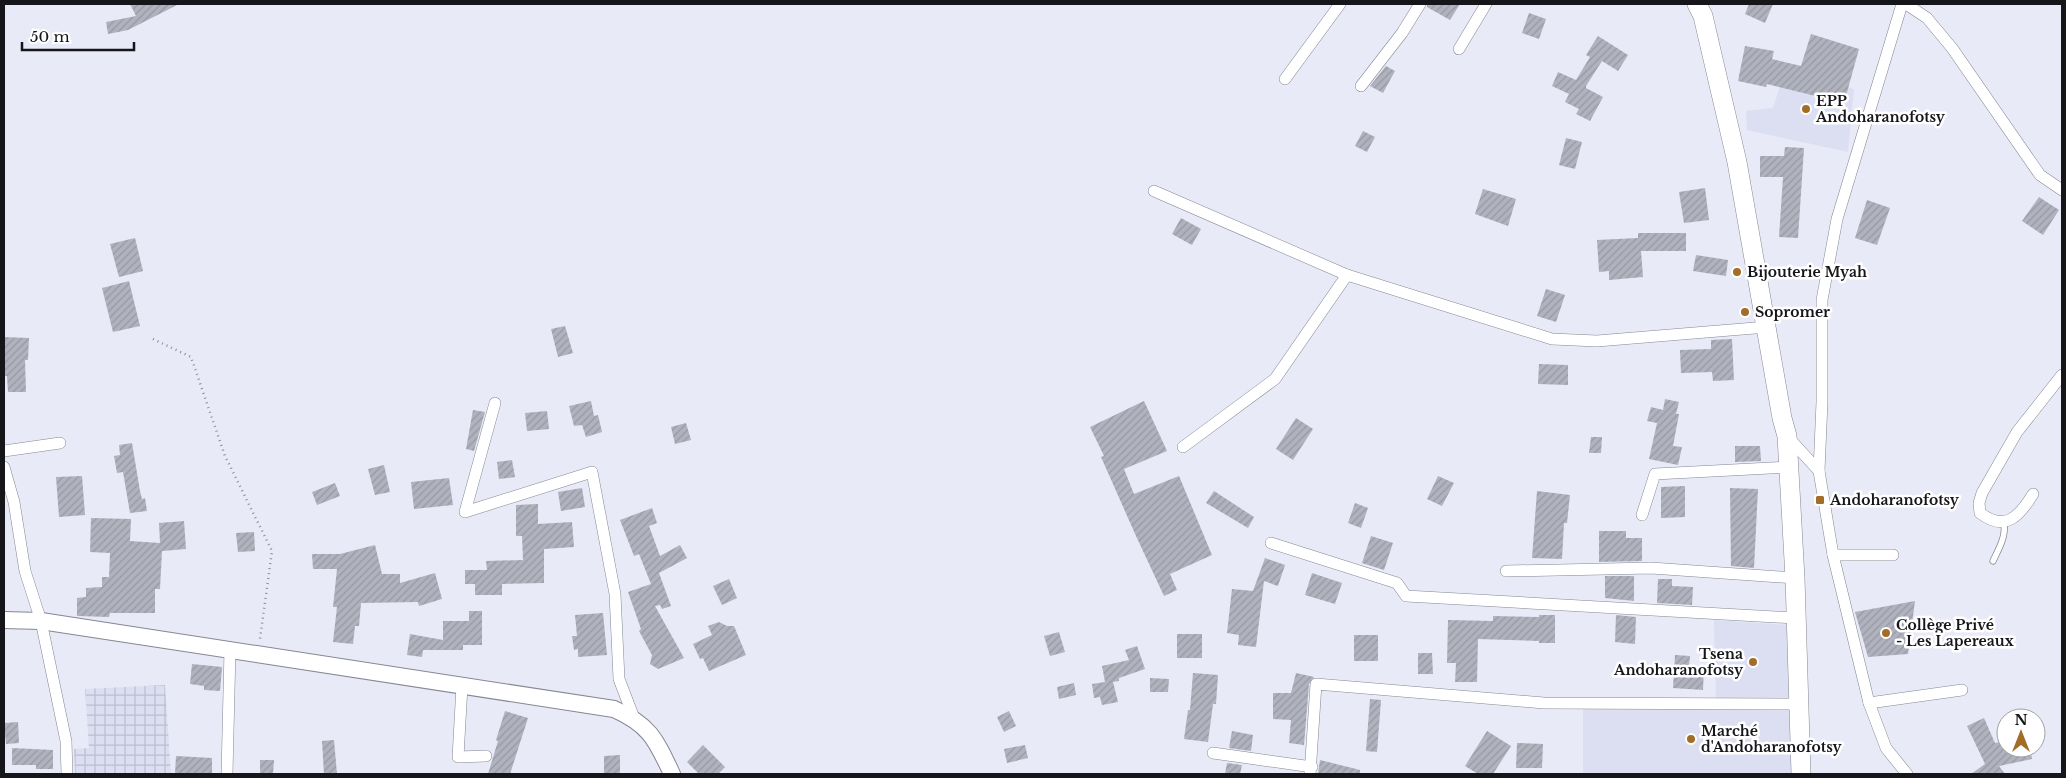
<svg xmlns="http://www.w3.org/2000/svg" width="2066" height="778" viewBox="0 0 2066 778" font-family="'Libre Baskerville',serif">
<defs>
<pattern id="industrial-grid" width="8" height="8" patternUnits="userSpaceOnUse" patternTransform="scale(1.25)"><rect width="8" height="8" fill="#dcdef2"/><path d="M0 4h8M4 0v8" fill="none" stroke="#bcbecf"/></pattern>
<pattern id="building-hatch" width="6" height="6" patternUnits="userSpaceOnUse" patternTransform="scale(1.25)"><rect width="6" height="6" fill="#b0b2be"/><path d="M-1 1l2-2M0 6l6-6M5 7l2-2" fill="none" stroke="#9698a3"/></pattern>
</defs>
<rect width="100%" height="100%" fill="#e9eaf7"/>
<g fill="#dcdef2">
<polygon points="1786,67 1854,89 1848,152 1747,130 1746,111 1773,108"/>
<polygon points="1714,620 1789,625 1793,698 1716,698"/>
<polygon points="1583,703 1800,704 1801,774 1583,774"/>
</g>
<polygon fill="url(#industrial-grid)" points="165,685 171,774 75,774 74,749 89,748 85,689"/>
<g fill="url(#building-hatch)">
<polygon points="130,4 179,4 128,30 108,34 106,22 136,16"/>
<polygon points="1427,4 1460,4 1450,20 1427,7"/>
<polygon points="1749,4 1773,4 1765,23 1745,14"/>
<polygon points="1529,13 1546,19 1539,39 1522,33"/>
<polygon points="1811,34 1859,49 1844,103 1767,84 1766,87 1738,81 1745,46 1774,51 1772,59 1801,66"/>
<polygon points="1598,36 1628,55 1618,71 1602,61 1586,86 1586,88 1603,97 1590,121 1576,114 1579,109 1565,102 1569,94 1552,86 1558,72 1576,80 1590,57 1586,55"/>
<polygon points="1386,66 1395,71 1383,93 1370,86"/>
<polygon points="1363,131 1375,137 1367,152 1355,146"/>
<polygon points="1566,138 1582,142 1575,169 1559,165"/>
<polygon points="1785,147 1804,148 1798,238 1779,237 1783,177 1760,177 1760,156 1784,156"/>
<polygon points="1705,188 1709,220 1684,223 1679,192"/>
<polygon points="1483,189 1516,199 1508,226 1475,214"/>
<polygon points="2039,197 2059,210 2043,235 2022,221"/>
<polygon points="1867,200 1890,208 1877,245 1855,238"/>
<polygon points="1181,218 1201,229 1192,245 1172,234"/>
<polygon points="1638,233 1686,233 1686,251 1641,251 1643,277 1609,280 1609,271 1599,272 1597,240 1638,238"/>
<polygon points="135,238 143,271 119,277 110,244"/>
<polygon points="1696,255 1728,260 1726,276 1693,271"/>
<polygon points="129,281 140,326 113,332 102,288"/>
<polygon points="1546,289 1565,295 1556,322 1537,316"/>
<polygon points="565,326 573,353 558,357 551,329"/>
<polygon points="4,337 29,338 28,360 25,360 26,392 8,392 7,376 4,376"/>
<polygon points="1732,339 1734,380 1713,381 1712,372 1681,373 1680,350 1711,349 1711,340"/>
<polygon points="1539,364 1568,365 1568,385 1538,384"/>
<polygon points="1665,399 1679,402 1676,414 1679,414 1673,446 1682,447 1678,465 1649,459 1657,423 1647,421 1651,407 1663,410"/>
<polygon points="591,401 594,416 598,415 602,432 586,437 582,425 574,426 569,406"/>
<polygon points="1144,401 1167,451 1124,469 1134,494 1179,476 1212,555 1170,574 1177,590 1164,596 1136,536 1101,457 1104,456 1090,427"/>
<polygon points="473,410 485,412 474,451 466,449"/>
<polygon points="547,411 549,429 527,431 525,413"/>
<polygon points="1296,418 1313,429 1293,460 1276,449"/>
<polygon points="686,423 691,440 675,444 671,427"/>
<polygon points="1591,437 1602,437 1601,453 1589,453"/>
<polygon points="132,443 140,491 142,499 145,498 147,511 130,513 123,472 117,473 114,456 120,455 119,445"/>
<polygon points="1735,446 1760,446 1761,461 1735,462"/>
<polygon points="512,460 515,477 499,479 497,462"/>
<polygon points="384,465 390,492 375,495 368,469"/>
<polygon points="82,476 85,515 59,517 56,477"/>
<polygon points="1438,476 1454,483 1442,506 1427,499"/>
<polygon points="449,478 453,505 414,509 411,482"/>
<polygon points="335,483 340,496 317,505 312,492"/>
<polygon points="1685,486 1685,517 1661,518 1661,487"/>
<polygon points="582,488 585,507 561,511 558,492"/>
<polygon points="1730,488 1758,489 1754,568 1731,566"/>
<polygon points="1214,491 1254,517 1248,528 1206,503"/>
<polygon points="1537,491 1570,495 1567,523 1564,523 1562,559 1532,558"/>
<polygon points="1355,503 1368,508 1361,528 1348,523"/>
<polygon points="538,504 538,524 572,522 574,547 544,549 544,583 502,584 502,595 475,595 475,584 465,584 465,570 487,570 486,561 523,560 522,536 516,536 516,505"/>
<polygon points="652,508 657,523 649,526 660,556 680,545 687,558 659,573 671,606 662,609 660,605 655,606 684,658 658,669 650,664 652,655 639,631 641,629 628,592 651,584 639,554 634,556 620,520"/>
<polygon points="91,518 131,519 130,541 160,543 159,523 184,521 186,549 162,551 160,589 155,589 155,613 110,613 109,617 77,616 77,598 86,597 86,588 102,587 102,577 109,577 110,553 90,552"/>
<polygon points="1599,531 1626,531 1626,538 1642,538 1642,561 1599,562"/>
<polygon points="254,532 255,551 238,552 236,533"/>
<polygon points="1371,536 1393,543 1384,570 1362,563"/>
<polygon points="375,545 382,574 400,574 400,583 435,573 442,599 419,606 418,602 361,603 359,626 355,626 353,644 333,642 337,607 333,607 337,569 313,569 312,554 340,554"/>
<polygon points="1265,558 1285,565 1278,586 1264,581 1256,647 1238,645 1239,635 1227,633 1232,589 1253,591"/>
<polygon points="1312,573 1342,583 1335,604 1305,595"/>
<polygon points="1605,576 1634,576 1634,601 1605,598"/>
<polygon points="729,579 737,598 722,605 713,586"/>
<polygon points="1658,579 1672,579 1672,586 1693,587 1692,605 1657,603"/>
<polygon points="1915,601 1908,654 1868,657 1855,612"/>
<polygon points="469,611 482,611 482,645 463,645 463,650 423,650 422,657 407,655 410,634 443,640 443,621 469,621"/>
<polygon points="603,613 607,655 578,657 578,649 574,650 572,636 577,636 575,615"/>
<polygon points="1539,615 1555,615 1555,643 1539,643 1539,641 1478,639 1477,682 1455,682 1456,663 1447,663 1448,620 1493,621 1493,616 1539,617"/>
<polygon points="1616,615 1636,617 1635,644 1615,642"/>
<polygon points="719,622 727,626 734,626 746,655 709,671 703,658 700,659 693,644 712,635 708,626"/>
<polygon points="1059,632 1065,652 1050,656 1044,636"/>
<rect x="1177" y="634" width="25" height="24"/>
<rect x="1354" y="635" width="24" height="26"/>
<polygon points="1137,646 1145,669 1119,678 1119,681 1113,682 1118,702 1102,705 1100,697 1094,698 1092,684 1105,682 1102,666 1129,660 1125,650"/>
<polygon points="1418,653 1432,653 1433,674 1418,674"/>
<polygon points="1675,655 1690,656 1689,666 1704,667 1703,690 1673,688"/>
<polygon points="192,664 222,667 220,691 204,690 204,686 190,684"/>
<polygon points="1193,673 1218,675 1216,704 1213,704 1208,742 1184,739 1188,710 1190,710"/>
<polygon points="1296,673 1314,677 1309,684 1304,745 1289,743 1291,720 1273,719 1273,693 1291,693"/>
<polygon points="1150,678 1169,679 1168,692 1150,692"/>
<polygon points="1074,683 1076,695 1059,699 1057,687"/>
<polygon points="1370,699 1381,700 1377,752 1366,751"/>
<polygon points="505,711 528,718 510,774 488,774 498,741 496,740"/>
<polygon points="1009,711 1016,726 1004,732 997,717"/>
<polygon points="1984,718 1995,743 2006,741 2006,748 2030,748 2032,759 1999,766 2005,774 1971,774 1985,764 1967,726"/>
<polygon points="18,722 19,743 6,744 4,723"/>
<polygon points="1232,731 1253,735 1251,751 1229,748"/>
<polygon points="1487,731 1511,746 1493,774 1478,774 1465,766"/>
<polygon points="334,740 337,774 324,774 322,741"/>
<polygon points="1517,743 1543,744 1542,768 1516,768"/>
<polygon points="703,745 725,767 718,774 699,774 687,762"/>
<polygon points="1025,745 1028,758 1007,763 1004,749"/>
<polygon points="12,748 53,750 53,769 36,769 36,765 12,765"/>
<polygon points="620,755 620,774 604,774 604,756"/>
<polygon points="176,756 212,758 212,774 175,774"/>
<polygon points="260,760 274,760 273,774 260,774"/>
<polygon points="1320,760 1360,770 1360,774 1318,774"/>
<polygon points="1227,763 1242,765 1240,774 1225,774"/>
</g>
<g fill="none" stroke-linecap="round" stroke-linejoin="round">
<defs>
<path id="lane" d="M1993,561C1999,548 2006,537 2004,523"/>
<g id="street">
<polyline points="1906,4 1927,18 1952,48 2040,175 2062,190"/>
<polyline points="1459,49 1486,4"/>
<polyline points="1285,79 1340,4"/>
<polyline points="1361,86 1402,33 1420,4"/>
<polyline points="1154,191 1347,275 1552,339 1597,341 1767,327"/>
<polyline points="495,403 465,512 592,472 615,594 619,679 634,718"/>
<polyline points="1787,436 1819,471 1833,555 1869,703 1886,748 1907,774"/>
<polyline points="1183,447 1275,379 1347,275"/>
<polyline points="4,451 60,443"/>
<polyline points="4,467 14,502 25,571 41,621 66,741 67,774"/>
<polyline points="1819,471 1822,402 1822,300 1837,219 1902,4"/>
<path d="M2033,494C2019,517 2005,532 1980,513L1979,503L1982,493L2017,432L2062,375"/>
<polyline points="1642,515 1655,474 1790,467"/>
<polyline points="1271,543 1397,583 1406,596 1795,618"/>
<polyline points="1833,555 1893,555"/>
<polyline points="1506,571 1651,568 1795,578"/>
<polyline points="462,686 458,757 486,756"/>
<polyline points="1869,703 1962,690"/>
<polyline points="1213,753 1312,767"/>
<polyline points="227,774 230,650"/>
<polyline points="1310,774 1316,684 1544,703 1800,704"/>
</g>
<path id="secondary" d="M4,620L41,621L614,709C650,725 656,740 672,774"/>
<polyline id="primary" points="1697,4 1703,16 1737,162 1782,418 1787,436 1795,578 1801,774"/>
</defs>
<use href="#lane" stroke="#858792" stroke-width="7"/>
<use href="#street" stroke="#858792" stroke-width="12"/>
<use href="#secondary" stroke="#858792" stroke-width="18"/>
<use href="#primary" stroke="#858792" stroke-width="20"/>
<polyline stroke="#8e8e98" stroke-width="2.5" stroke-dasharray="1 4" stroke-linecap="butt" points="153,339 191,357 225,456 272,551 260,639"/>
<use href="#lane" stroke="#fff" stroke-width="5.5"/>
<use href="#street" stroke="#fff" stroke-width="11"/>
<use href="#secondary" stroke="#fff" stroke-width="16"/>
<use href="#primary" stroke="#fff" stroke-width="19"/>
</g>
<g fill="#a26d26" stroke="#fff" stroke-width="2">
<circle cx="1806" cy="109" r="5"/>
<circle cx="1737" cy="272" r="5"/>
<circle cx="1745" cy="312" r="5"/>
<rect x="1815" y="495" width="10" height="10" rx="2.5"/>
<circle cx="1886" cy="633" r="5"/>
<circle cx="1753" cy="662" r="5"/>
<circle cx="1691" cy="739" r="5"/>
</g>
<g text-anchor="middle" dominant-baseline="central" stroke-width="5" stroke-linejoin="round" paint-order="stroke">
<g font-size="14" font-weight="bold" fill="#15151a" stroke="#fff" text-anchor="start">
<text x="1816" y="101">EPP<tspan x="1816" dy="16">Andoharanofotsy</tspan></text>
<text x="1747" y="272">Bijouterie Myah</text>
<text x="1755" y="312">Sopromer</text>
<text x="1830" y="500">Andoharanofotsy</text>
<text x="1896" y="625">Collège Privé<tspan x="1896" dy="16">- Les Lapereaux</tspan></text>
<text x="1743" y="654" text-anchor="end">Tsena<tspan x="1743" dy="16">Andoharanofotsy</tspan></text>
<text x="1701" y="731">Marché<tspan x="1701" dy="16">d'Andoharanofotsy</tspan></text>
</g>
</g>
<rect width="2066" height="778" fill="none" stroke="#15151a" stroke-width="10"/>
<g transform="translate(2021 733)"><circle r="24" fill="#ffffff" stroke="#a1a1a3"/>
<path d="M0-4L9 19L0 12L-9 19Z" fill="#a26d26"/>
<text y="-8" font-size="14" font-weight="bold" text-anchor="middle" fill="#15151a">N</text>
</g>
<path d="M22 42v8h112v-8" fill="none" stroke="#15151a" stroke-width="2.5"/>
<text x="30" y="42" font-size="15" fill="#15151a" stroke="#ffffff" stroke-width="4" paint-order="stroke">50 m</text>
</svg>
